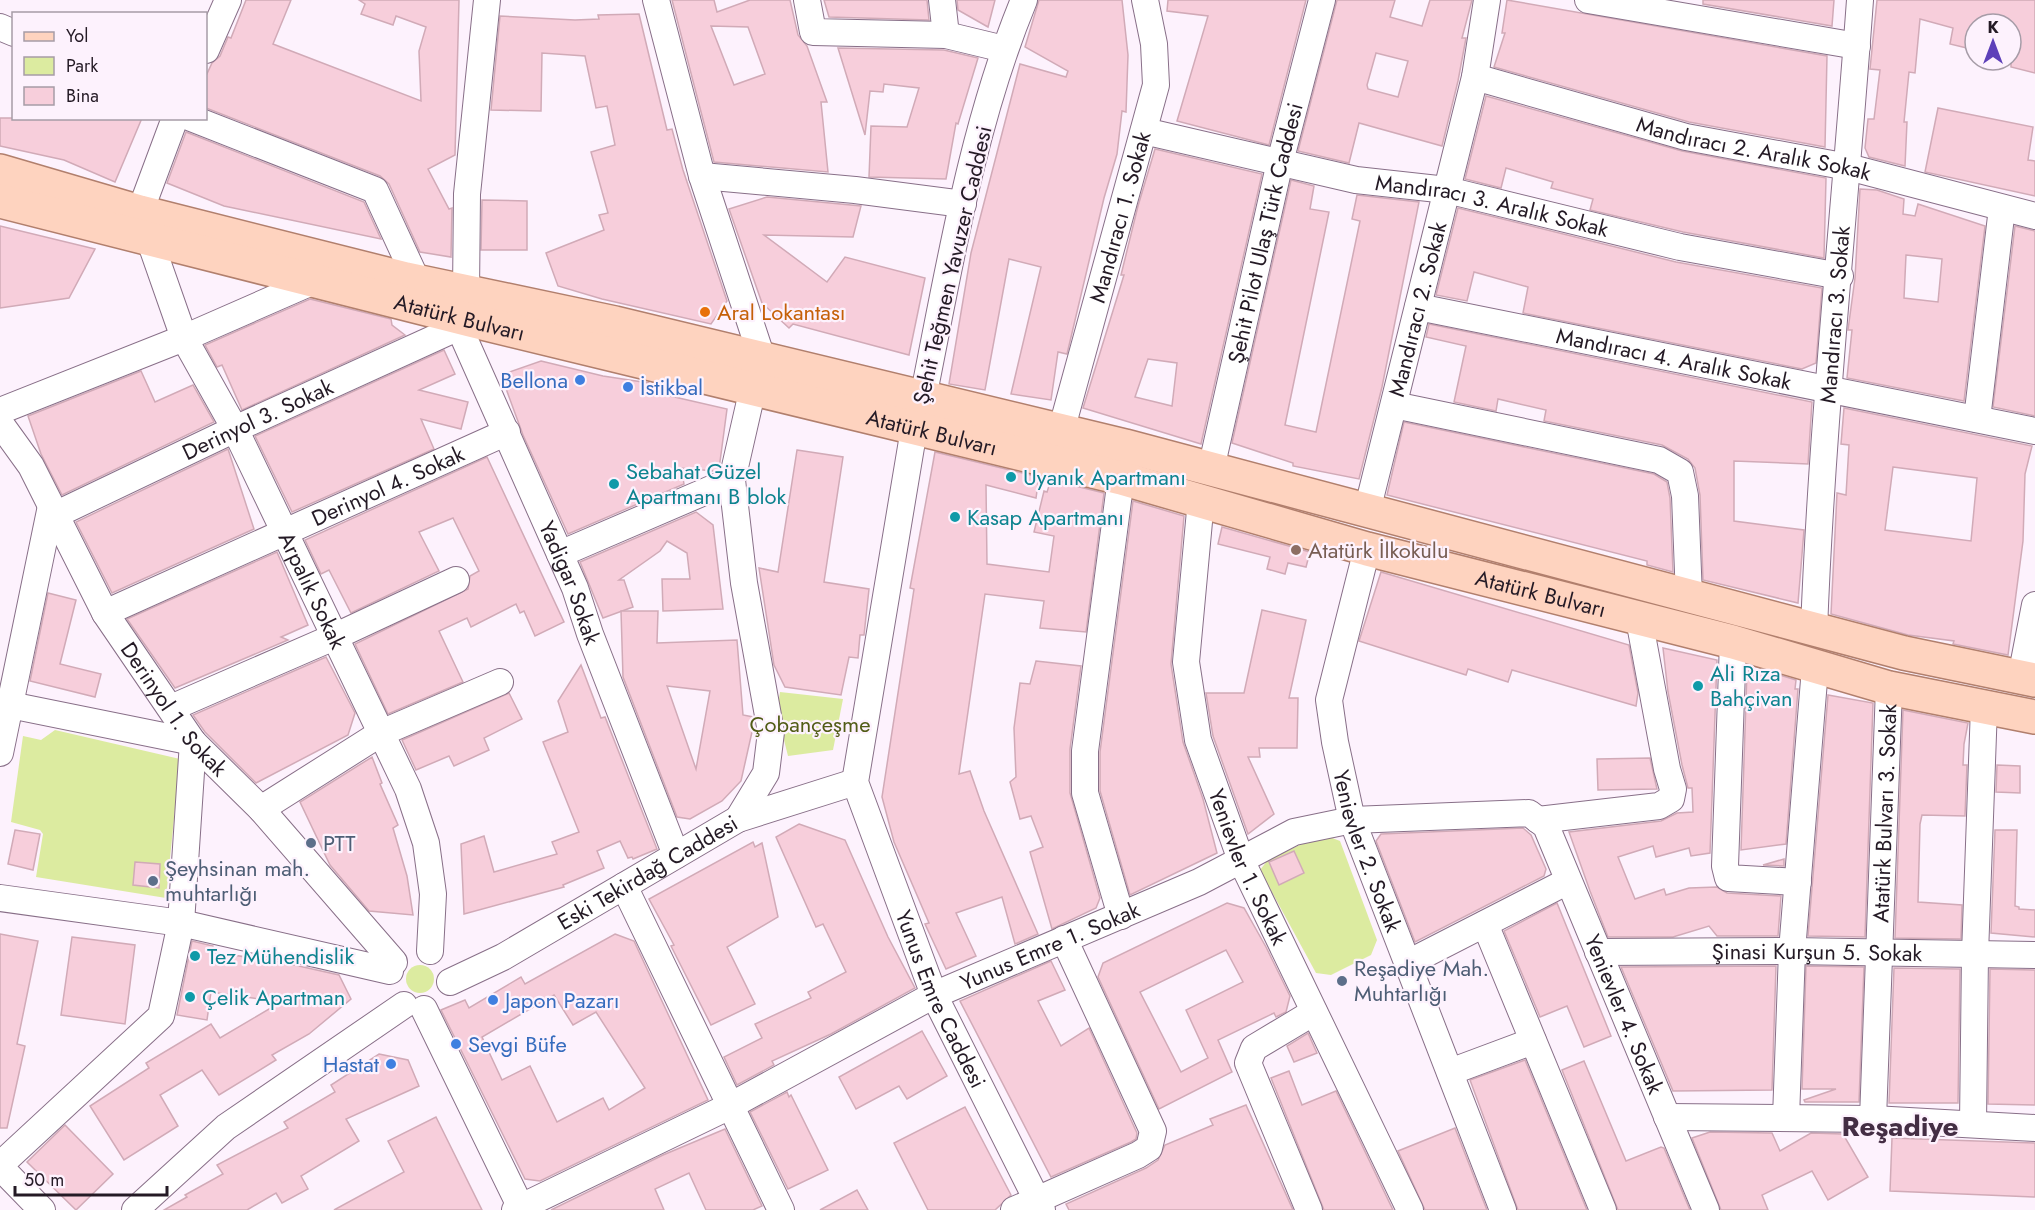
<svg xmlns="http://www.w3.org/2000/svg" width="2035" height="1210" viewBox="0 0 2035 1210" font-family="Jost,sans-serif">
<rect width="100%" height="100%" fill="#fdf2fd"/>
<g fill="#dceba0">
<polygon points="780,692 843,699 833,750 788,756 777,712"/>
<polygon points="55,730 180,759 166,898 36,877 43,834 40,830 11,822 23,736 41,740"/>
<polygon points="1322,834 1340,841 1377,940 1371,955 1331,975 1316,973 1260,870 1267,861"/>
<circle cx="420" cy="979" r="14"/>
</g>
<g fill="#f7cedb" stroke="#d1aab7" stroke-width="1.5" fill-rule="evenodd">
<polygon points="246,0 291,0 273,44 421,101 419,51 426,27 396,16 393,25 361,14 365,4 359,0 459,0 455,155 428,169 449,209 452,208 451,257 420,252 389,184 380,176 206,108 206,76 212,63 220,56 228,37 231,38"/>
<path d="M672,0H714L717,12L750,0H790L798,35L807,46L827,102H821L828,172L714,162ZM711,26L748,27L765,74L734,85Z"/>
<polygon points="824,0 927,0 929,20 829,17"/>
<polygon points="957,0 995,0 988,27 958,10"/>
<polygon points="1039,0 1122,0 1128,55 1126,112 1122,111 1117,154 1104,198 1067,354 1058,352 1051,400 1011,394 1041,267 1009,259 985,390 949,384 971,253 1020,64 1066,77 1068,71 1025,47"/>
<polygon points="1168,0 1306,0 1269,145 1177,121 1208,16 1167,11"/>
<path d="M1337,0H1395L1390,17L1422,26L1430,0H1472L1462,38H1466L1458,81L1442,146L1359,123L1349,163L1298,151ZM1376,53L1408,61L1398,97L1368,89L1367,85Z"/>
<polygon points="1507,0 1827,56 1825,147 1689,122 1494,67 1505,33 1502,33"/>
<polygon points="1703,0 1834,0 1832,26 1703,4"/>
<polygon points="1877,0 2035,0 2035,73 2011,67 2011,24 1975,24 1975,50 1950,44 1953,28 1920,19 1915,73 1909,72 1904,122 1907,122 1905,166 1869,157 1865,148 1868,119 1874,119 1880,70 1870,69"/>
<polygon points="639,14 667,130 672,129 683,170 727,301 711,324 602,299 558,286 546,253 604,230 599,215 608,213 591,152 615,145 607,106 596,108 585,56 542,53 541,111 491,110 500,16 575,20 599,19 598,15"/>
<polygon points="838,48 944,50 978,58 958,124 956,123 946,179 869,177 871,126 907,127 919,88 884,84 883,92 870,91 865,135"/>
<polygon points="1486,96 1682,151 1826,178 1824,258 1683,232 1590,210 1593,199 1551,188 1553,182 1506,168 1501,188 1465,179"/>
<polygon points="1938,108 2033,127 2028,160 2035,161 2035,196 1925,172"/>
<polygon points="0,118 142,118 115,182 64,160 0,146"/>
<polygon points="186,132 364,202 381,239 224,206 167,183"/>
<path d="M1155,149L1262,174L1201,444L1083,408L1124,275H1121L1138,206ZM1148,359L1177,363L1172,406L1135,397Z"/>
<polygon points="1291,180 1314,186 1310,209 1329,212 1285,425 1316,432 1360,221 1352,219 1357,195 1419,202 1382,387 1359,479 1293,466 1293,463 1232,443"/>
<path d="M1860,189L1877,190L1904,199L1903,214L1915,216L1918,204L1985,226L1964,401L1847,378L1852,330H1848L1855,278ZM1906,255L1942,259L1938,302L1904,298Z"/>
<polygon points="767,197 861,206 853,237 764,235 827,282 845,257 925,278 909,355 793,324 789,328 762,303 729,209"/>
<polygon points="482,200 527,201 527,250 481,250"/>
<polygon points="1458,208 1676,262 1822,288 1816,363 1802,369 1523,313 1528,287 1474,272 1467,301 1436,295"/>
<polygon points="0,226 95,249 69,298 0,308"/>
<polygon points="2015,226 2035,231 2035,416 1993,407"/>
<polygon points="310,299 391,319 392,325 405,335 242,410 222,365 217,367 205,345"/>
<polygon points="1429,324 1812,402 1808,464 1734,461 1734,521 1804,530 1798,603 1703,580 1700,495 1695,468 1688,459 1662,445 1544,421 1546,410 1498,399 1496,411 1454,402 1466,346 1426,337"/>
<polygon points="444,350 455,374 419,390 468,402 461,429 421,419 434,449 292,512 255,436"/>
<polygon points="541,361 603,376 649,383 653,392 727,409 719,469 714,471 681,468 684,484 568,534 523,435 501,375"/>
<polygon points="141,371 155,402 193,385 214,422 62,495 41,454 28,416"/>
<path d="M1844,408L2032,446L2025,474L2023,541L2008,655L1953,644L1954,641L1908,635L1831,614L1837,493L1846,495L1849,445L1841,444ZM1893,467L1977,478L1971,541L1885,530Z"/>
<polygon points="1404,422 1654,474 1667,482 1670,498 1673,572 1647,565 1647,561 1387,495"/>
<polygon points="228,449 254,529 112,593 76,522"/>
<polygon points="797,450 843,457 824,582 869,589 864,635 860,635 858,658 849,657 841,695 785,687 774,665 759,568 778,572"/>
<polygon points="935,452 1039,477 1036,498 986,485 987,564 1049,572 1054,536 1034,532 1044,491 1047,492 1051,480 1104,493 1086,632 1040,628 1044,601 985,594 959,774 970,771 984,811 1038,934 1015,944 1002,897 956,913 976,956 946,969 925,924 929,923 894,842 882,797 914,589 910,588"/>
<polygon points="487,457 564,622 535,636 524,611 520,613 516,604 471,627 467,618 439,631 463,682 388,714 355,644 468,589 470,576 479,571 453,518 419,532 439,571 351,613 329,570 321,574 305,540"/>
<polygon points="1133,501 1184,516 1171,664 1183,742 1203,799 1217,853 1130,895 1100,791 1100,752"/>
<polygon points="696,512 713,525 723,609 663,611 662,579 690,579 687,553 667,541 660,551 619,580 624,580 633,607 603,618 580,562"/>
<polygon points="1222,527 1310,552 1306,567 1288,563 1285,574 1267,569 1270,557 1218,544"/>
<polygon points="277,552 308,625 281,637 288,640 175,688 127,619"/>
<polygon points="1381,572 1629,645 1638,693 1636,706 1512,670 1508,682 1468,669 1466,675 1359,641"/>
<polygon points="48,593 76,600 60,664 101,674 95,697 30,681"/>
<polygon points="1262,610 1306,620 1289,698 1298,698 1297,748 1259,748 1260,757 1248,757 1274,814 1248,834 1213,736 1206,693 1244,693"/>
<path d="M621,611H658L657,643L737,640L743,715L753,717L754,723L741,781L722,801L690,819L677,817L623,677ZM667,686L710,691L696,769Z"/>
<polygon points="1663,648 1717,660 1710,853 1691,856 1689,848 1656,857 1653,846 1618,857 1635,899 1664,889 1666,895 1689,888 1717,887 1727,893 1781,896 1778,936 1717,936 1709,926 1673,937 1608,937 1590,891 1569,832 1661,821 1677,813 1693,812 1692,788 1688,788 1682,765 1668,692"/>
<polygon points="326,657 355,713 348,735 256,783 205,732 193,715"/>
<polygon points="1036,661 1081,666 1070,749 1070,793 1100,898 1096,908 1052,929 1030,852 1043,847 1031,816 1020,819 1010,782 1016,777 1014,728 1020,683 1030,684"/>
<polygon points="581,665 601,718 605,717 657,849 633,859 632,857 628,858 620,841 597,851 604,868 563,885 564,887 464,914 461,844 484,836 494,872 557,854 552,842 579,832 543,742 568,732 558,701"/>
<polygon points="1747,671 1770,672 1796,680 1795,689 1798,689 1786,844 1741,850"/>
<polygon points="509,693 522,719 484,738 489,750 454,766 449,756 416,770 402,740"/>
<polygon points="1828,695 1873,703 1865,937 1808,936"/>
<polygon points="1903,710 1968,723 1964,744 1963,765 1967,765 1965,816 1922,815 1920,824 1918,902 1962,905 1961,939 1895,938"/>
<polygon points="372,757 382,783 380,784 398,825 393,828 407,876 413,915 369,911 330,865 300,802"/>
<polygon points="1650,758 1657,789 1598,790 1597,759"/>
<polygon points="1997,765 2020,766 2020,793 1996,792"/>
<polygon points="799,824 845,840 888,937 915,988 831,1034 772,1061 774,1065 737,1085 724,1057 762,1038 755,1024 811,998 808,992 846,972 823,924 816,927 776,837"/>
<polygon points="1523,828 1531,835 1546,869 1544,876 1415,942 1376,841 1381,834"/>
<polygon points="15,830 40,834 33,870 8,864"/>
<polygon points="1995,830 2017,830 2015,906 2019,907 2019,909 2035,910 2035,937 1991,933"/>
<polygon points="753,842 755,847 762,843 778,917 727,947 755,1004 711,1025 671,946 674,945 649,899"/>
<polygon points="1294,851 1304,873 1279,885 1269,862"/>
<polygon points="1784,859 1784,866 1763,865"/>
<polygon points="135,862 160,864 159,888 133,885"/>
<path d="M1227,903L1244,908L1266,947L1290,996L1286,1012L1276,1017L1274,1013L1218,1040L1232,1072L1159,1109L1098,977L1103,963ZM1226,950L1243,982L1186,1010L1208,1058L1181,1072L1140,992Z"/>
<polygon points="1557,903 1611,1036 1584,1047 1567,1006 1540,1017 1504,931"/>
<polygon points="0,934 38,941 17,1044 25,1046 7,1128 0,1128"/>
<path d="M615,934L634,941L708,1100L540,1181L525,1179L441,1010L465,1000L469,1008L521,977L525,984ZM554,995L573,1025L596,1012L645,1088L609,1110L603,1098L557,1122L530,1066L502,1080L482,1037Z"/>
<polygon points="72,937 135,945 125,1024 61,1015"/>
<polygon points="192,941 213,946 212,952 281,962 339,975 351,999 309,1034 272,1055 276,1060 219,1095 202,1070 160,1095 178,1126 124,1160 90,1106 149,1068 146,1063 211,1024 220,1038 281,1002 211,992 207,1020 177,1015"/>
<polygon points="1051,961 1065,990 1038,1001 1061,1046 1089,1028 1137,1133 1136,1139 1131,1142 1051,1177 960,1001"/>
<polygon points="1776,966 1772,1090 1673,1091 1621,967"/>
<polygon points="1806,966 1864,967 1859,1102 1805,1102 1804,1100 1836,1089 1802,1089"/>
<polygon points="1894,968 1960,969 1958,1103 1889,1103"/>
<polygon points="1990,969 2035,970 2035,1105 1988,1104"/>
<polygon points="922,1031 947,1076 907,1099 899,1086 856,1109 839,1077"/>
<polygon points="1308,1033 1317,1053 1294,1062 1287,1046"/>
<polygon points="379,1054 408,1060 419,1086 346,1119 359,1141 301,1176 308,1189 282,1203 276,1193 247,1210 164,1210 187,1197 185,1195 223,1174 217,1165 288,1128 284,1122 335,1092 331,1085"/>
<polygon points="1525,1060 1587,1210 1518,1210 1470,1080"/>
<polygon points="1584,1061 1626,1161 1661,1147 1664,1148 1690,1210 1618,1210 1562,1070"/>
<polygon points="1289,1071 1302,1105 1336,1091 1393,1210 1324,1210 1271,1078"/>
<polygon points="787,1092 789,1097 791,1095 828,1170 788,1189 750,1112"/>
<polygon points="1246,1105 1293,1210 1069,1210 1066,1204 1146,1168 1158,1160 1165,1145 1213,1125 1210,1119"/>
<polygon points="965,1107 1011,1195 995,1210 928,1210 894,1143"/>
<polygon points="436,1117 482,1210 334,1210 404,1172 388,1141"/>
<polygon points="65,1125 113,1174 76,1210 27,1162"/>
<polygon points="1455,1128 1487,1210 1425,1210 1398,1151"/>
<polygon points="725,1129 762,1206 753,1210 706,1210 689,1173 655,1189 664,1210 551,1210 663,1155"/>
<polygon points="1710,1132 1772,1133 1780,1151 1811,1133 1843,1134 1868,1177 1828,1200 1812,1171 1762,1195 1768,1210 1721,1210 1692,1138"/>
<polygon points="1892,1138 2035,1143 2035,1197 1890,1191"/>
<polygon points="857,1190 868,1210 820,1210"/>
</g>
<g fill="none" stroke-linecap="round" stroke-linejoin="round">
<defs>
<g id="minor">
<polyline points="656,0 702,176 762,358"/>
<polyline points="807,0 813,32 946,35 1004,49"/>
<polyline points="942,0 946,35"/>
<path id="s1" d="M1024,0C972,126 950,264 923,398L914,429L855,782L934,995L1042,1210"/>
<polyline points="1588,0 1857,46"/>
<polyline points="0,27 14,33"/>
<polyline points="206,50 228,0"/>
<path id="s2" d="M1475,77L1686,137L1848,167L2035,216"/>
<polyline points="191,118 375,190 417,281"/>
<path id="s3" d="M1144,131L1356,180L1447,190L1680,247L1840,276"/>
<polyline points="702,176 855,190 963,204"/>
<polyline points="140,212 175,118"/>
<path id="s4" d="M150,241L184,338L235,429L408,789L426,843L433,894L430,951"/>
<polyline points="466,292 467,194 487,0"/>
<path id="s5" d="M1418,307L2035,431"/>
<path id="s6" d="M470,320L459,327L575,588L590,634L676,855"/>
<polyline points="1394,405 1659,460 1680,472 1685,496 1689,597"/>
<polyline points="0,411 184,338 314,281"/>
<polyline points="1977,419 2002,208"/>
<path id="s7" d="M0,423L31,466L105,613L193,742L261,809L394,962"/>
<path id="s8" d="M1061,431L1156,85L1154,44L1145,0"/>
<path id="s9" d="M1211,469L1280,162L1322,0"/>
<path id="s10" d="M1201,500L1186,662L1198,740L1241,860L1410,1210"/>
<path id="s11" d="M1367,511L1475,77L1487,0"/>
<path id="s12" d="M55,515L235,429L459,327"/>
<path id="s13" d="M1367,549L1329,700L1335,742L1352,820L1503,1210"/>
<polyline points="560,554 732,480"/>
<path id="s14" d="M105,613L507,432"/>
<path id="s15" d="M1814,630C1822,419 1845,210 1860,0"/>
<polyline points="1733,642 1725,866 1728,878 1798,882"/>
<polyline points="2021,677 2035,605"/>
<polyline points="0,703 193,742"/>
<polyline points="171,708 334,637 456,580"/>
<polyline points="0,753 51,506"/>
<polyline points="261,809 381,733 500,682"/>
<polyline points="738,819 766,773 771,732 744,583 732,480 753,388"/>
<polyline points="1538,820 1659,806 1671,799 1673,789 1667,769 1639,619"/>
<polyline points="624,886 781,1210"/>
<polyline points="0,898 181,923 390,971"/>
<polyline points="1121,916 1085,793 1085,751 1121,478"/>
<polyline points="1485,924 1603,1210"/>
<path id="s16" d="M1598,952L1792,951L2035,955"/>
<polyline points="1408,963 1568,881"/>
<path id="s17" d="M450,982L503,957L738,819L855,782"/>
<polyline points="424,1009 522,1210"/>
<polyline points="1450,1072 1533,1041"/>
<polyline points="1667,1117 1873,1119 2035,1128"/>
<polyline points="1786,1118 1792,951 1815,668"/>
<path id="s18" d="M1873,1119L1889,688"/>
<polyline points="1973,1124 1975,954 1984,707"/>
<polyline points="0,1165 161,1016 181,923 193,742"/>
<polyline points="0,1167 42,1210"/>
<polyline points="135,1210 226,1127 404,1005"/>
<path id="s19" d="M515,1210L730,1106L934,995L1199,882L1294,832L1352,820L1529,813L1546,826L1706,1210"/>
<polyline points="1014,1210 1138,1155 1149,1148 1153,1131 1064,939"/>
<polyline points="1309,1210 1248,1063 1254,1048 1314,1012"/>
</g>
<g id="major">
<polyline points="0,171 140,212 406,279 615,323 1125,446 1904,653 2035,680"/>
<path id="s20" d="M0,201L470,320L1121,478L1367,549L1733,642L1889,688L2035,717"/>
</g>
</defs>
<use href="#minor" stroke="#886f88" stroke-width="28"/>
<use href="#major" stroke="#b17f6d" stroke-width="36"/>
<use href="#minor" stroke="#fff" stroke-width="26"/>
<use href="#major" stroke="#fed3bf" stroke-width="33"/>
</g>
<circle fill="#e8710a" stroke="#fdf2fd" stroke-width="2" cx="705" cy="312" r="6"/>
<g fill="#3f7fe0" stroke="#fdf2fd" stroke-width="2">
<circle cx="580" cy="380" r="6"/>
<circle cx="628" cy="387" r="6"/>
<circle cx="493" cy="1000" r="6"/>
<circle cx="456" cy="1044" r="6"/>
<circle cx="391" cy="1064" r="6"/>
</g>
<g fill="#0f9aa8" stroke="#fdf2fd" stroke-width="2">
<circle cx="1011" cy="477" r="6"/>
<circle cx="614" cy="484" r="6"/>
<circle cx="955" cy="517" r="6"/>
<circle cx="1698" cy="686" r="6"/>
<circle cx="195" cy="956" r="6"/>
<circle cx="190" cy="997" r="6"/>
</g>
<circle fill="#8d6e63" stroke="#fdf2fd" stroke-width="2" cx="1296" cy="550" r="6"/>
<g fill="#5c6f8a" stroke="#fdf2fd" stroke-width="2">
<circle cx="311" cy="843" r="6"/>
<circle cx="153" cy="881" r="6"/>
<circle cx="1342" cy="981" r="6"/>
</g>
<g text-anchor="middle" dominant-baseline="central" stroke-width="4.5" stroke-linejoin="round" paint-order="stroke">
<g font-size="22" fill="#241a25" stroke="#fdf2fd">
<text stroke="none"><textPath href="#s2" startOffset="288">Mandıracı 2. Aralık Sokak</textPath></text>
<text stroke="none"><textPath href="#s3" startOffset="356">Mandıracı 3. Aralık Sokak</textPath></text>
<text stroke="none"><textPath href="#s8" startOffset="222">Mandıracı 1. Sokak</textPath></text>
<text stroke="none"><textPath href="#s9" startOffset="242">Şehit Pilot Ulaş Türk Caddesi</textPath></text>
<text transform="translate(952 265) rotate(-77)">Şehit Teğmen Yavuzer Caddesi</text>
<text stroke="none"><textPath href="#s11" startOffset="208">Mandıracı 2. Sokak</textPath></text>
<text stroke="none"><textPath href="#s15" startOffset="316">Mandıracı 3. Sokak</textPath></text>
<text stroke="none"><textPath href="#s20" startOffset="474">Atatürk Bulvarı</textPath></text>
<text stroke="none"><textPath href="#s5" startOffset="261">Mandıracı 4. Aralık Sokak</textPath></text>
<text stroke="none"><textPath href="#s12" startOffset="224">Derinyol 3. Sokak</textPath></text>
<text stroke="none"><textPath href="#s20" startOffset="960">Atatürk Bulvarı</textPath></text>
<text stroke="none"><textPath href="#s14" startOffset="310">Derinyol 4. Sokak</textPath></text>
<text stroke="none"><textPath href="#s6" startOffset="292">Yadigar Sokak</textPath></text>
<text stroke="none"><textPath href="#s4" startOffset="386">Arpalık Sokak</textPath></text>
<text stroke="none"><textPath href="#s20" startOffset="1590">Atatürk Bulvarı</textPath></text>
<text stroke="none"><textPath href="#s7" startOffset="336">Derinyol 1. Sokak</textPath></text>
<text stroke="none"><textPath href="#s18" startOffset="306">Atatürk Bulvarı 3. Sokak</textPath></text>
<text stroke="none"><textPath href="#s13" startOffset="312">Yenievler 2. Sokak</textPath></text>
<text stroke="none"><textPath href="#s10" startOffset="378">Yenievler 1. Sokak</textPath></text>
<text stroke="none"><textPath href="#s17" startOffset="226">Eski Tekirdağ Caddesi</textPath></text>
<text stroke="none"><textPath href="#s19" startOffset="597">Yunus Emre 1. Sokak</textPath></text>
<text stroke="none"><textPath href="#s16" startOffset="219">Şinasi Kurşun 5. Sokak</textPath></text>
<text stroke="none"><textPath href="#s1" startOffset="1035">Yunus Emre Caddesi</textPath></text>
<text stroke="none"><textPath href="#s19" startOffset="1328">Yenievler 4. Sokak</textPath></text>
</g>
<g font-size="22" fill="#c56008" stroke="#fdf2fd" text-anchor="start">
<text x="717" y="312">Aral Lokantası</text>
</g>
<g font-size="22" fill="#366cbe" stroke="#fdf2fd" text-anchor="start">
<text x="568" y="380" text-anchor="end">Bellona</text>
<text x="640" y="387">İstikbal</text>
<text x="505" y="1000">Japon Pazarı</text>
<text x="468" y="1044">Sevgi Büfe</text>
<text x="379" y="1064" text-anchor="end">Hastat</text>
</g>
<g font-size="22" fill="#0d838f" stroke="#fdf2fd" text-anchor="start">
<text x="626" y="471">Sebahat Güzel<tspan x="626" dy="25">Apartmanı B blok</tspan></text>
<text x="1023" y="477">Uyanık Apartmanı</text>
<text x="967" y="517">Kasap Apartmanı</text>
<text x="1710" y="673">Ali Rıza<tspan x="1710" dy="25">Bahçivan</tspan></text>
<text x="207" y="956">Tez Mühendislik</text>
<text x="202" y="997">Çelik Apartman</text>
</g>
<g font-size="22" fill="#785e54" stroke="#fdf2fd" text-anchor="start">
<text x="1308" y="550">Atatürk İlkokulu</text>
</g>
<g font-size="22" fill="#515c16" stroke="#fdf2fd">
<text x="810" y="724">Çobançeşme</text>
</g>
<g font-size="22" fill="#4e5e75" stroke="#fdf2fd" text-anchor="start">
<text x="323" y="843">PTT</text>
<text x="165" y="868">Şeyhsinan mah.<tspan x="165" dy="25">muhtarlığı</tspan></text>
<text x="1354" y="968">Reşadiye Mah.<tspan x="1354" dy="25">Muhtarlığı</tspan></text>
</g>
<g font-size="28" font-weight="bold" fill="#442e44" stroke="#fdf2fd">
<text x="1900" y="1126">Reşadiye</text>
</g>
</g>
<rect x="12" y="12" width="195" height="108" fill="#fdf2fd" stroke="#a69ca7" stroke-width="1.5"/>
<rect x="24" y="32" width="30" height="9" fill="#fed3bf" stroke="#a69ca7" stroke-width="1.5"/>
<text x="66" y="42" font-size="18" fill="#241a25">Yol</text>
<rect x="24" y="57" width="30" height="18" fill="#dceba0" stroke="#a69ca7" stroke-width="1.5"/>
<text x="66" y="72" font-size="18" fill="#241a25">Park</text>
<rect x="24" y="87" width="30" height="18" fill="#f7cedb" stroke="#a69ca7" stroke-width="1.5"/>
<text x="66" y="102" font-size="18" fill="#241a25">Bina</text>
<g transform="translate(1993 42)"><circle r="28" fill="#fdf2fd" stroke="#a69ca7" stroke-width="1.5"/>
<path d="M0-4.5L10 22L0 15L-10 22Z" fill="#5d40b9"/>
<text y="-9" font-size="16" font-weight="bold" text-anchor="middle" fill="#241a25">K</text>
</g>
<path d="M15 1186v9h152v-9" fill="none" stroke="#241a25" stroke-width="3"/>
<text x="24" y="1186" font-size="18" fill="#241a25" stroke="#fdf2fd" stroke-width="4.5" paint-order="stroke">50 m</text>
</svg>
